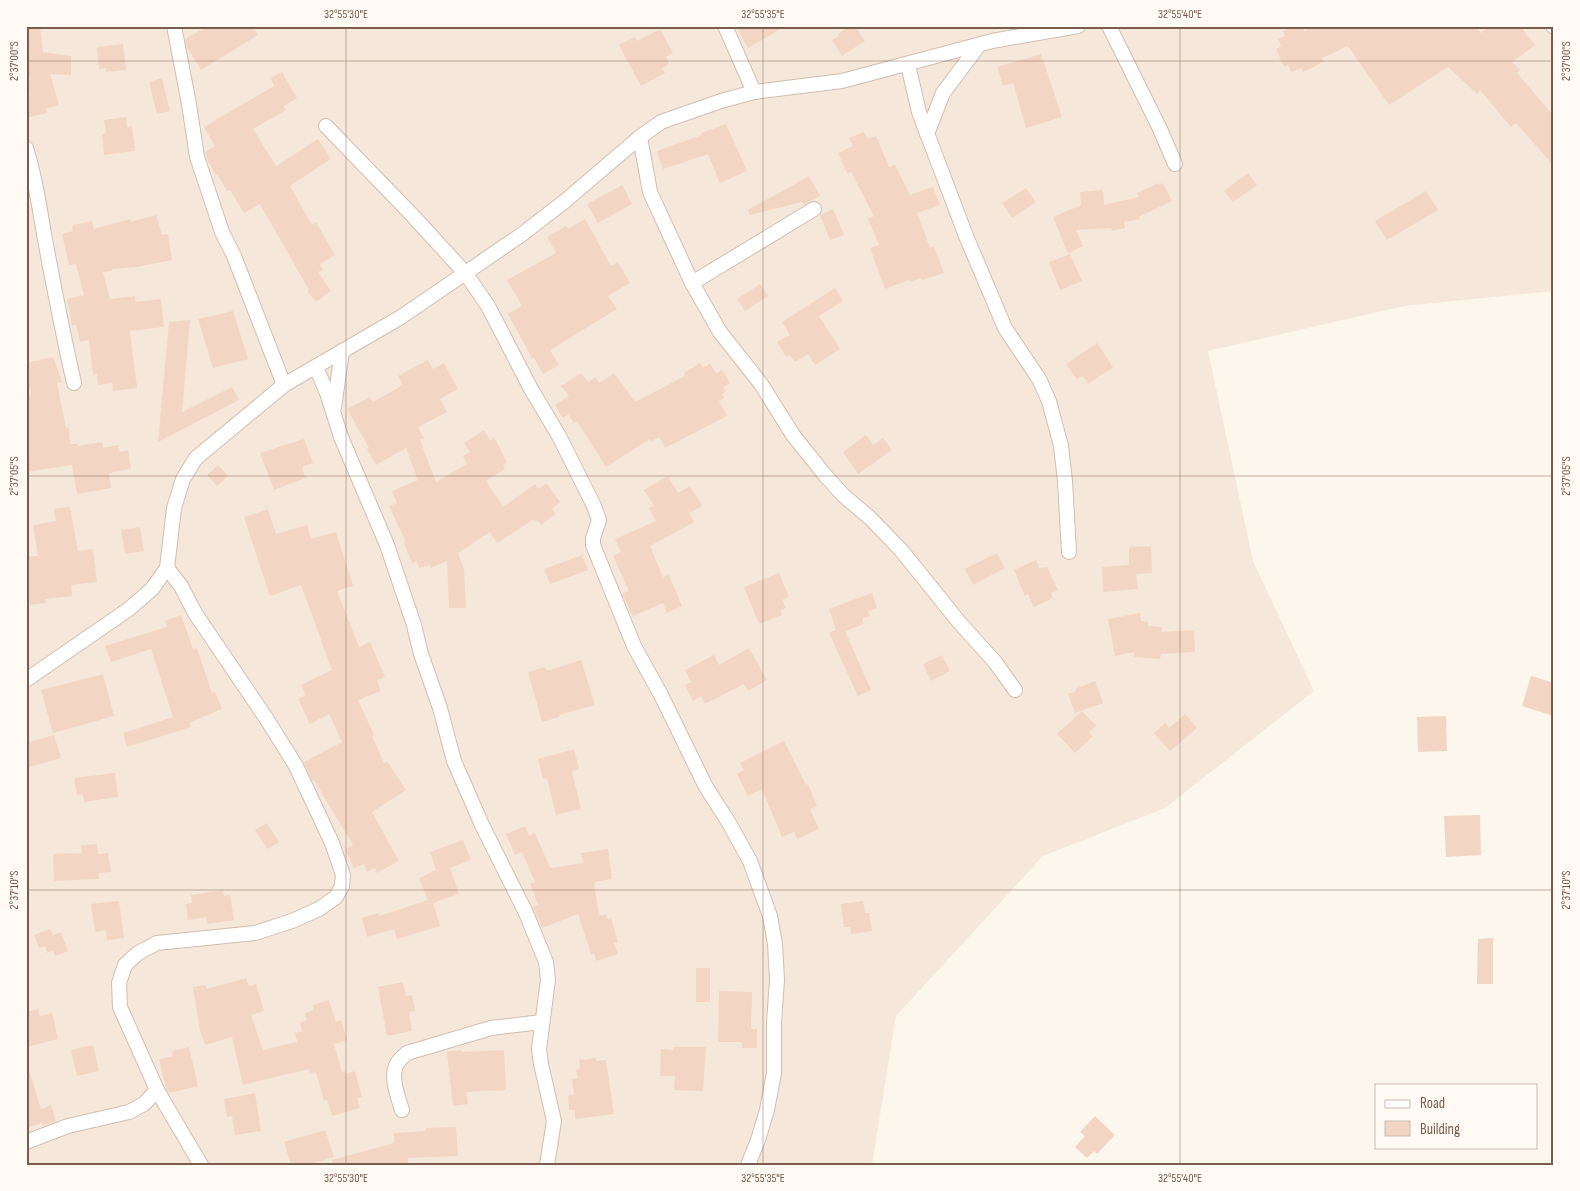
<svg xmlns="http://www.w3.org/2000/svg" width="1580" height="1191" viewBox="0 0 1580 1191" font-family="'Sofia Sans Condensed',sans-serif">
<rect width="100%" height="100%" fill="#fdf6ec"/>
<polygon fill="#f5e8da" points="26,26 1554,26 1554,291 1404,306 1208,351 1253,561 1314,691 1165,808 1043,856 896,1016 872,1165 26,1165"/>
<g fill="#f3d5c3">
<polygon points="26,26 40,26 43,52 71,56 71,75 50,74 59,105 46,109 47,113 26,118 26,96 30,95 26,82 30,80 26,67"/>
<polygon points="208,26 253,26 258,35 201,70 186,45 185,39"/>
<polygon points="736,26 786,26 748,48"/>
<polygon points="850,26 855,26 865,41 842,56 832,40 839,36 838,34"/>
<polygon points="1293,26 1302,26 1304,31 1315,26 1476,26 1481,33 1490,26 1520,26 1535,45 1512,62 1520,70 1517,73 1554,116 1554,166 1516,123 1511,127 1480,90 1477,94 1448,67 1389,105 1348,46 1322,58 1324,62 1303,72 1301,68 1291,72 1288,65 1284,67 1276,49 1281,46 1278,39 1285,36 1283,31"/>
<polygon points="660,29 673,53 666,57 669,64 662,68 665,73 641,86 619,45 635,37 637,41"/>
<polygon points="123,44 126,70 106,72 106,68 99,69 97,47"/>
<polygon points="1041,54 1062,117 1026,128 1013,83 1003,86 997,67"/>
<polygon points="282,72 297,98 284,106 286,110 253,129 276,166 318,139 331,159 290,186 312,225 316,222 335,255 320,264 323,270 318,272 331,291 316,302 307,291 309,290 260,204 244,213 230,190 227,191 217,174 216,175 208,161 205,152 215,146 204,127 274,86 271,78"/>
<polygon points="162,78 170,111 157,114 149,82"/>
<polygon points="126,117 127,127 132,126 135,151 104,155 102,135 106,133 104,120"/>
<polygon points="726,124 747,171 720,183 708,154 663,169 657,151 702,135 701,133"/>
<polygon points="864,132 868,139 876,136 889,167 895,165 910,195 933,187 940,205 917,213 930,248 934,246 944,273 922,280 921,278 910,282 909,280 885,289 870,248 879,245 868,219 874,216 851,172 847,173 838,153 853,146 849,138"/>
<polygon points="1248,173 1257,185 1233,202 1224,191"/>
<polygon points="809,176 820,196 804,205 802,202 750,215 748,210"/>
<polygon points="1158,183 1159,185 1163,183 1172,201 1139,217 1140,219 1124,222 1125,228 1112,231 1111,228 1076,230 1083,246 1068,253 1053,217 1081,205 1080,192 1103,190 1104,205 1139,197 1137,193"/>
<polygon points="622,185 632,204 598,223 587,204"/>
<polygon points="1026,188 1036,202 1012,218 1002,203"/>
<polygon points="1426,191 1438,210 1387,240 1375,221"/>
<polygon points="833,209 844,235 830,240 820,215"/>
<polygon points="156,215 162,235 168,234 172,260 137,267 112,269 112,271 103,272 110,299 135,296 136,302 161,299 164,327 130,331 137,388 113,391 112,383 98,385 97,374 93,375 89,340 80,342 76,325 72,325 67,299 84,295 76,264 69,265 62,234 73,231 72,225 92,221 94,229 130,219 131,222"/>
<polygon points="585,219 611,266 618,262 630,283 608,296 617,309 550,350 559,365 543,374 534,358 532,358 508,314 522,306 507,280 556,253 547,237 566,226 568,229"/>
<polygon points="1070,254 1082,281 1060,290 1049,262"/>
<polygon points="760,284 768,296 745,311 737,299"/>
<polygon points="835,288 843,301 819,316 840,349 815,365 808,354 795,362 790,355 786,357 777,342 790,335 782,322"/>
<polygon points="233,311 248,359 213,368 198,319"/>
<polygon points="190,320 182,412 232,387 239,400 158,442 169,322"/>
<polygon points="1097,343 1113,367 1088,384 1083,376 1077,379 1066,364"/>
<polygon points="53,357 62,382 57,383 66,428 69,428 70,444 77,444 78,446 102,442 103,448 118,445 119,452 128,450 131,469 109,473 111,488 77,494 72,465 26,472 26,396 31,395 26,372 26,363"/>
<polygon points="428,360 433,369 444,363 458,389 440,399 447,412 418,427 424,438 420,440 436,482 467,464 463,456 470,452 464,443 484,430 490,440 494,437 507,462 503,465 505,469 486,481 503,507 535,484 539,489 546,483 560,502 552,509 556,514 541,525 538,520 535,522 533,520 497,543 490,532 458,553 464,569 466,608 449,608 447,561 431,568 430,565 419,568 417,561 412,563 404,543 406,542 389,506 397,503 392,491 418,480 406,448 376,465 367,449 369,448 347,409 370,397 373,402 403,385 398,376"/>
<polygon points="700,363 703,368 710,364 716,373 722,370 730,383 723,387 726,391 722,394 724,398 719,401 727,416 665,448 660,437 651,441 650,439 606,467 577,421 574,423 568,414 563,418 555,405 569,396 561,386 581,373 588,382 596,377 599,383 614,373 635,402 685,376 684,373"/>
<polygon points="866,435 873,445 883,438 892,450 858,474 843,452"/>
<polygon points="304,439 313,463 302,467 306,478 274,490 260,453"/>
<polygon points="218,465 228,476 217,486 207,475"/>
<polygon points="668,476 678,493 690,486 702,506 689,513 694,522 650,546 663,577 669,575 682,606 667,613 663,603 633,616 622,594 629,591 613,556 621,552 615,539 656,521 649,508 654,506 644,490"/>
<polygon points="70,507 78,551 93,549 97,582 71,585 72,596 45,599 46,603 30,605 26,575 26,557 38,556 33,525 56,521 54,509"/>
<polygon points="268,509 276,534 307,525 311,539 336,532 353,586 337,591 359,647 370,642 385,677 377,680 381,691 358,700 374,735 372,736 384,763 387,761 406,790 372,812 399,861 377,873 375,868 367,872 364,864 354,868 345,850 353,845 314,780 312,781 304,762 342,742 329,714 310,724 298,699 306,695 301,685 332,670 301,585 270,596 244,517"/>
<polygon points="140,527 144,551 125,554 121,530"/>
<polygon points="1151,546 1152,573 1136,574 1138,589 1103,592 1102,567 1129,565 1129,547"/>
<polygon points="997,553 1005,568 973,585 965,569"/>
<polygon points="582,555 588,570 550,584 544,569"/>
<polygon points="1036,560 1039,568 1047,567 1058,590 1051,593 1053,598 1034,607 1028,594 1025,596 1014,570"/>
<polygon points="779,573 789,597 782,600 786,608 780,610 782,615 759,624 744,587"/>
<polygon points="872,593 877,608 868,611 870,616 862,619 864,624 845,631 871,690 858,696 829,633 836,630 829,609"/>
<polygon points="1140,613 1141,621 1148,622 1148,626 1162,627 1162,632 1194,630 1195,652 1161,654 1160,659 1134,657 1134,652 1115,656 1108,619"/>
<polygon points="181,615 193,649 197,648 212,693 215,692 222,709 189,723 191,727 127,747 123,733 173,717 151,649 111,662 105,646 167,627 165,621"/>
<polygon points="749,648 767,680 748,691 744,684 705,704 701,696 693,701 685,685 691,682 685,670 714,655 719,665"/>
<polygon points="942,655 950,671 931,681 923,664"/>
<polygon points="581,660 595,705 559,715 560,717 542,722 528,672 545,667 547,671"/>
<polygon points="103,674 114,716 53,733 41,690"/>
<polygon points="1531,676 1554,683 1554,716 1522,706"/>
<polygon points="1095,681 1103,703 1075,713 1068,694 1076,691 1075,689"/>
<polygon points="1082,711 1096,726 1089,732 1093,736 1075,753 1057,734"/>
<polygon points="1185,714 1197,728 1170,751 1154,733 1165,723 1169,728"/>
<polygon points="1446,716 1447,751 1418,752 1417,717"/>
<polygon points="54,735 61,758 26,768 26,743"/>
<polygon points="784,741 806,785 808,784 817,806 810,809 819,829 797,839 794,832 782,837 762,789 748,796 737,774 744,770 740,763"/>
<polygon points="574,749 579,769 572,771 581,809 556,815 547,778 543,779 538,759"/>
<polygon points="115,773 118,797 84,802 83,794 77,795 74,778"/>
<polygon points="1480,815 1481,855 1446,857 1444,816"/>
<polygon points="267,823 279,842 267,849 255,830"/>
<polygon points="525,826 529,835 535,833 550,868 583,863 581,853 608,849 612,879 594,882 599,916 606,914 608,919 611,918 618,942 614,943 618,954 596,961 594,953 591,954 578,914 542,928 533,907 538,905 530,884 535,882 522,852 515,855 506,834"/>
<polygon points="463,840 471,860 450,868 459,894 433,903 440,926 397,939 394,929 367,937 362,918 378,913 379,916 428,900 419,878 436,870 430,852"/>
<polygon points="97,844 98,854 108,853 111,872 98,873 99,879 54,881 53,854 82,853 81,845"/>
<polygon points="223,890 224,896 230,895 234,920 207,924 206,917 188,920 186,904 192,903 191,895"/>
<polygon points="119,901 124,938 107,940 106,930 95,932 91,904"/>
<polygon points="863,901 865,913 869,913 872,931 851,934 850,927 844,927 841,904"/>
<polygon points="50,929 53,935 61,932 68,951 55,956 53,950 47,953 45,946 39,948 34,935"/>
<polygon points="1493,938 1493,984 1477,984 1478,939"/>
<rect x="696" y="968" width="14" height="34"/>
<polygon points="246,978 249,986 256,984 264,1011 251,1015 263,1050 297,1042 295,1033 302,1031 300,1023 307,1020 305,1013 314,1010 313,1005 329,1000 336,1022 341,1020 347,1040 334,1044 342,1072 345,1071 346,1074 355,1071 362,1097 357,1098 360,1108 332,1116 327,1100 324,1101 316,1072 310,1073 309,1069 243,1085 232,1037 205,1045 200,1031 193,987 206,985 207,989"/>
<polygon points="403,982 406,996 412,995 415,1011 409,1012 412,1031 387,1036 378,987"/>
<polygon points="719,991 752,992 751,1029 757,1029 757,1048 742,1048 742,1042 718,1042"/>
<polygon points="38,1009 40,1016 52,1013 58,1039 26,1047 26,1012"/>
<polygon points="93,1045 99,1071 77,1076 71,1050"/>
<polygon points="189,1047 198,1086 169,1093 166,1088 159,1059 173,1056 172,1051"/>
<polygon points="673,1047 706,1047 703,1091 674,1090 675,1076 660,1076 661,1049 673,1050"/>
<polygon points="462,1050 462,1052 504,1050 506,1090 466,1092 468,1104 453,1106 447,1052"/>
<polygon points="596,1058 596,1061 606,1060 614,1114 575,1119 575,1110 569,1110 568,1096 574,1095 572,1079 578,1078 576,1070 580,1069 579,1060"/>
<polygon points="30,1073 41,1109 51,1105 56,1121 43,1126 42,1123 26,1128 26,1074"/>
<polygon points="255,1093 261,1131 235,1135 232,1116 227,1117 224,1099"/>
<polygon points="1095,1116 1115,1135 1097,1154 1094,1151 1087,1158 1075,1147 1085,1136 1080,1132"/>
<polygon points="456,1127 458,1156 408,1158 408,1165 333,1165 332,1160 394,1143 394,1133 426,1131 426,1128"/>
<polygon points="325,1130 334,1157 308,1165 291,1165 284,1142"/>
</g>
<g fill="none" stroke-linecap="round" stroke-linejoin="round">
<defs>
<g id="minor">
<polyline points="174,26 189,104 197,157 222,232 234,256 284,385"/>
<polyline points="725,26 754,92"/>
<polyline points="1109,26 1160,129 1175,164"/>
<polyline points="1553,26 1554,27"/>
<polyline points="908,65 919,112 966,236 1005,328 1039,379 1049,401 1061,446 1065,481 1069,552"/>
<polyline points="326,126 413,216 466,274 488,306 531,389 559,436 594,506 599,520 593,538 593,545 634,646 661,695 706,787 729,823 750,861 770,916 775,944 777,980 774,1023 774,1073 767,1110 758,1140 748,1165"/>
<polyline points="927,134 943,93 979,45"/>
<polyline points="640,137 650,192 692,283 720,332 761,384 793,435 824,474 843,495 870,518 901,550 959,622 995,662 1015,690"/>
<path d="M26,148C35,176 39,204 44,234C53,283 63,334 74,383"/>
<polyline points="692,283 814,209"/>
<polyline points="316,367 327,393 341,437 387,545 414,625 421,654 440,708 454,761 482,825 526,913 546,962 548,980 539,1049 541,1064 554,1121 547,1165"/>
<polyline points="334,408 342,351"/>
<polyline points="167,568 181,586 195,613 266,718 296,766 332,843 343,875 342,886 336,897 319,909 292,921 255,933 157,943 138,953 125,965 119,983 120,1007 157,1090 201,1165"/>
<polyline points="26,680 129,609 152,589 167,568 174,508 183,479 196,458 284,385 401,317 521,235 565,201 640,137 661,122 721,101 754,92 842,81 992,41 1078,26"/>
<path d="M402,1110C398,1097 389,1075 398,1062C400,1059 404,1056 407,1053L491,1028L542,1022"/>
<polyline points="26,1142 68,1126 129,1112 144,1104 157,1090"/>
</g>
</defs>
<use href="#minor" stroke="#d1beb0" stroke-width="16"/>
<use href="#minor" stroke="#fff" stroke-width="14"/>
</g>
<path fill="none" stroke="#7a5c4d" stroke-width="1" stroke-opacity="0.45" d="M346,26V1165M763,26V1165M1180,26V1165M26,61H1554M26,476H1554M26,890H1554"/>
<rect width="1580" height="1191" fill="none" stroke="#fffaf3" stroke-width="55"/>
<rect x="1375" y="1084" width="162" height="65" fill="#fffaf3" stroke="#cabbb1"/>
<rect x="1385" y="1100" width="25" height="8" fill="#ffffff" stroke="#cabbb1"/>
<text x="1420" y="1108" font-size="15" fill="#7a5c4d">Road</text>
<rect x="1385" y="1121" width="25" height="15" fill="#f3d5c3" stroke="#cabbb1"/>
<text x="1420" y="1134" font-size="15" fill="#7a5c4d">Building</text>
<rect x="28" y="28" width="1524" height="1136" fill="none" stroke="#7a5c4d" stroke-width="2"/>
<g font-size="12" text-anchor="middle" fill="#7a5c4d">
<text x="346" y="18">32°55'30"E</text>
<text x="763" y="18">32°55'35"E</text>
<text x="1180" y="18">32°55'40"E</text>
<text transform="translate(14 61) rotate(-90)" y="4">2°37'00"S</text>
<text transform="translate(1566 61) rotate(-90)" y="4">2°37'00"S</text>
<text transform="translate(14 476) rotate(-90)" y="4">2°37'05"S</text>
<text transform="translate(1566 476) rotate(-90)" y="4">2°37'05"S</text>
<text transform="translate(14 890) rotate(-90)" y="4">2°37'10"S</text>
<text transform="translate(1566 890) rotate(-90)" y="4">2°37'10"S</text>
<text x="346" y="1182">32°55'30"E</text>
<text x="763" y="1182">32°55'35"E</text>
<text x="1180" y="1182">32°55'40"E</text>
</g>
</svg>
